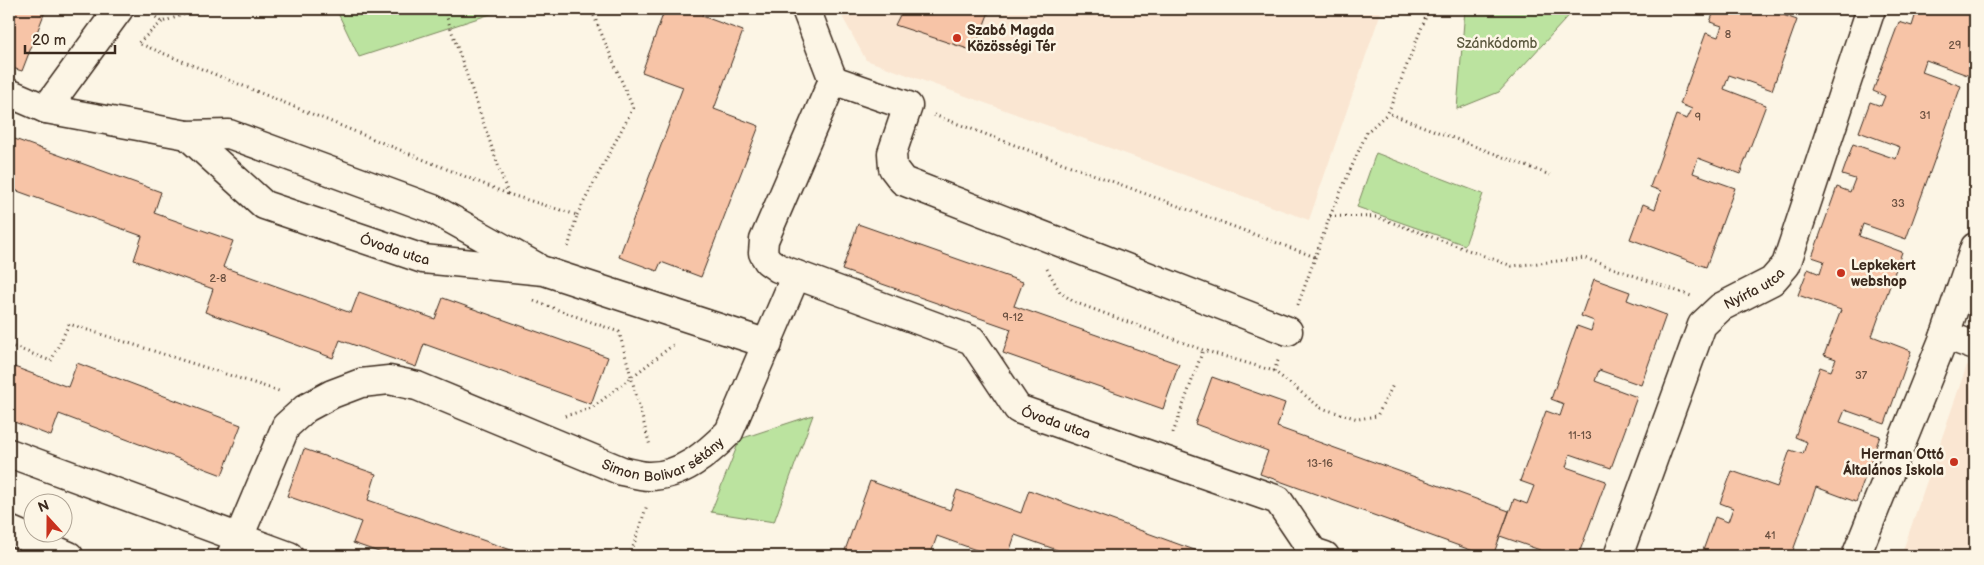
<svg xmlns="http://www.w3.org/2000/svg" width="1984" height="565" viewBox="0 0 1984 565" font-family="'Balsamiq Sans',sans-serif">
<rect width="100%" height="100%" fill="#fcf5e5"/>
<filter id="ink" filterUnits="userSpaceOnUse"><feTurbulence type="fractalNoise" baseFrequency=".02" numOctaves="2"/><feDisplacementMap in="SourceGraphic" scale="10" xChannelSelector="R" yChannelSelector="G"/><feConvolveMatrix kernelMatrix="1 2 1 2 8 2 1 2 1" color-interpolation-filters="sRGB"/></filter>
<g filter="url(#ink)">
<g fill="#fae6d2">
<polygon points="838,9 1382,9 1309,220 866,60"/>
<polygon points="1967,365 1975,368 1975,556 1901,556"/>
</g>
<g fill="#bbe39f" stroke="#7b865e">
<polygon points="336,9 506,9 359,57"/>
<polygon points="1465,9 1575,9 1499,92 1457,109"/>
<polygon points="1376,153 1483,194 1465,245 1357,207"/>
<polygon points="813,415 774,522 711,512 740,439"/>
</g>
<g fill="#f7c4a7" stroke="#3b2a1e">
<polygon points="9,9 46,9 22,71 9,67"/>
<polygon points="665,9 704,9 702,16 743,31 714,109 759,126 701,277 661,262 657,271 619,257 683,87 642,72"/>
<polygon points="736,9 751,9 749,13"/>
<polygon points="903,9 990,9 974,51 895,25"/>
<polygon points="1715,9 1766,9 1797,20 1772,90 1729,75 1724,89 1766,105 1740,174 1698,158 1693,173 1735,188 1706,267 1630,239 1643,204 1655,209 1661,191 1650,187 1676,115 1687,119 1692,109 1680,104 1706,33 1718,37 1722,26 1710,22"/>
<polygon points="1904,9 1975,9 1975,61 1970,76 1926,60 1922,72 1961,86 1906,239 1863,224 1859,236 1902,252 1872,336 1911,351 1885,424 1845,410 1840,422 1880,436 1856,502 1816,487 1791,556 1701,556 1715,517 1728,522 1733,508 1720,503 1732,471 1777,487 1790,450 1803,454 1807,442 1795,437 1820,367 1831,371 1836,359 1824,355 1841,310 1798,295 1808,269 1820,274 1824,261 1812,257 1837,187 1850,192 1855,179 1842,175 1853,144 1896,159 1900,147 1859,132 1870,102 1881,106 1885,96 1873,91 1899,22 1912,26 1916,13"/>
<polygon points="9,137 161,192 154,213 233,241 223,267 351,313 359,292 435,319 443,298 608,357 591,404 424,344 416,367 340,340 333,358 205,312 213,289 134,260 142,236 9,188"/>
<polygon points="858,224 1023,282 1014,306 1179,364 1163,409 1003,353 1011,329 842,270"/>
<polygon points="1594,279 1630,292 1627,300 1666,315 1641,385 1599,370 1595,381 1637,397 1611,468 1570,454 1566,467 1606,481 1578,556 1557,556 1500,536 1514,499 1527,504 1534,486 1520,481 1546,411 1560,416 1564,404 1551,399 1577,326 1591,331 1594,321 1581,316"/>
<polygon points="77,363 241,425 222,475 59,414 51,436 9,420 9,365 68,387"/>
<polygon points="1212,377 1285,403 1277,427 1509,511 1493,556 1487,556 1260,474 1268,451 1195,424"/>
<polygon points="304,449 376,474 368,500 511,550 509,556 390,556 353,543 361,522 287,496"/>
<polygon points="870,481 950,510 957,490 1021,513 1029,490 1211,556 1074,556 1015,535 1008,556 993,556 937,536 930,556 843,556"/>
</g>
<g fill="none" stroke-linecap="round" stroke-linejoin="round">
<defs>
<g id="minor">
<path id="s1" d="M806,9L833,80L764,240L763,253L768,261L778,268L972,340L1018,409L1278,500L1313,552L1325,556"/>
<polyline points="833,80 908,106 892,153 893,168 903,181 1288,331"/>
<path id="s2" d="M9,93L46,109L187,135L264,205L423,259L544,271L768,344"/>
<polyline points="46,109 119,9"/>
<polyline points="187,135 229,134 433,209 535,266"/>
<polyline points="1945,335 1975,346"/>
<polyline points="9,453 289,556"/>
<path id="s3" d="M231,556L286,426L306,408L332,394L361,383L389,380L417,386L622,471C631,473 641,476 649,476C682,476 707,454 729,432L796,275"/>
<path id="s4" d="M1618,556L1702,325L1721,307L1772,281L1786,265L1871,9"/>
<polyline points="1856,556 1945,335 1975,247"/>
</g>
<polyline id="tertiary" points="9,530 69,556"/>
</defs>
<use href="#minor" stroke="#3b2a1e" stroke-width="31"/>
<use href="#tertiary" stroke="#3b2a1e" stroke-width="31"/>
<g stroke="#3b2a1e" stroke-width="3" stroke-dasharray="1 4" stroke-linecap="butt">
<polyline points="444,9 508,194 577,215 568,248"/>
<polyline points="1429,9 1388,113 1550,175"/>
<polyline points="148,11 162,22 200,9"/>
<polyline points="162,22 138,43 508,194"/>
<polyline points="934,115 1315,257"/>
<polyline points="577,215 633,108 591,9"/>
<polyline points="1330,216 1377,217 1512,266 1585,258 1691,296"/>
<polyline points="1047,269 1060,292 1074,302 1203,350 1274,371 1321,408 1358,419 1377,416 1393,385"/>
<polyline points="534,301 619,332 650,446"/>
<polyline points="1298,305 1330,216 1367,132 1388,113"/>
<polyline points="9,345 51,361 69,324 282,392"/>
<polyline points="1274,371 1279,358"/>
<polyline points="565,416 592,408 673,345"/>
<polyline points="1173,433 1203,350"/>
<polyline points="630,556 647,505"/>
</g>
<use href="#minor" stroke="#fcf5e5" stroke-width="28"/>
<use href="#tertiary" stroke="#fcf5e5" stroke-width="28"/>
</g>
</g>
<g fill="#c8321e" stroke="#fcf5e5" stroke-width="2">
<circle cx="957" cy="38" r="5"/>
<circle cx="1841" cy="273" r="5"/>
<circle cx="1954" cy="462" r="5"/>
</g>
<g text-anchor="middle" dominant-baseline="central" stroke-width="5" stroke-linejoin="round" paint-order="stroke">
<g font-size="11" fill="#6a5040">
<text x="1728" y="34">8</text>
<text x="1955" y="45">29</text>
<text x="1925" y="115">31</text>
<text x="1698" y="117">9</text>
<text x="1898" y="203">33</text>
<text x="218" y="278">2-8</text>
<text x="1013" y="317">9-12</text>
<text x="1861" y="375">37</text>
<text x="1580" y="435">11-13</text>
<text x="1320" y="463">13-16</text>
<text x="1770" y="535">41</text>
</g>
<g font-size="14" font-weight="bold" fill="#3b2a1e" stroke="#fcf5e5" text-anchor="start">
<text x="967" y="30">Szabó Magda<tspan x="967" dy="16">Közösségi Tér</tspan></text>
<text x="1851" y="265">Lepkekert<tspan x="1851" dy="16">webshop</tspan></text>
<text x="1944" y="454" text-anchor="end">Herman Ottó<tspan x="1944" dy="16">Általános Iskola</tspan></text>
</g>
<g font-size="14" fill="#5b583e" stroke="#fcf5e5">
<text x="1497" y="43">Szánkódomb</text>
</g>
<g font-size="14" fill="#3b2a1e" stroke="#fcf5e5">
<text stroke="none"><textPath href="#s2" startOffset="426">Óvoda utca</textPath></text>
<text stroke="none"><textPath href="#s4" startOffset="310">Nyírfa utca</textPath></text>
<text stroke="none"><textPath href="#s1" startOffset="615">Óvoda utca</textPath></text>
<text stroke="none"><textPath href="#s3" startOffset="552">Simon Bolivar sétány</textPath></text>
</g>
</g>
<rect width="1984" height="565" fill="none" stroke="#fcf5e5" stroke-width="30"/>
<rect x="15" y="15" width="1954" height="535" fill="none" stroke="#3b2a1e" stroke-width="2" filter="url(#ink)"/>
<g transform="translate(48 518) rotate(339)"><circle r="24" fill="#fcf5e5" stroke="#afa495"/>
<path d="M0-4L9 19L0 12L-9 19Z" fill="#c8321e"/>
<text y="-8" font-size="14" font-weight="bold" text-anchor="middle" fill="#3b2a1e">N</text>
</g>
<path d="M25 45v8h90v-8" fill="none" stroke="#3b2a1e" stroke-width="2.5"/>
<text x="32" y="45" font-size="15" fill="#3b2a1e" stroke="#fcf5e5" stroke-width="4" paint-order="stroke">20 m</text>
</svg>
